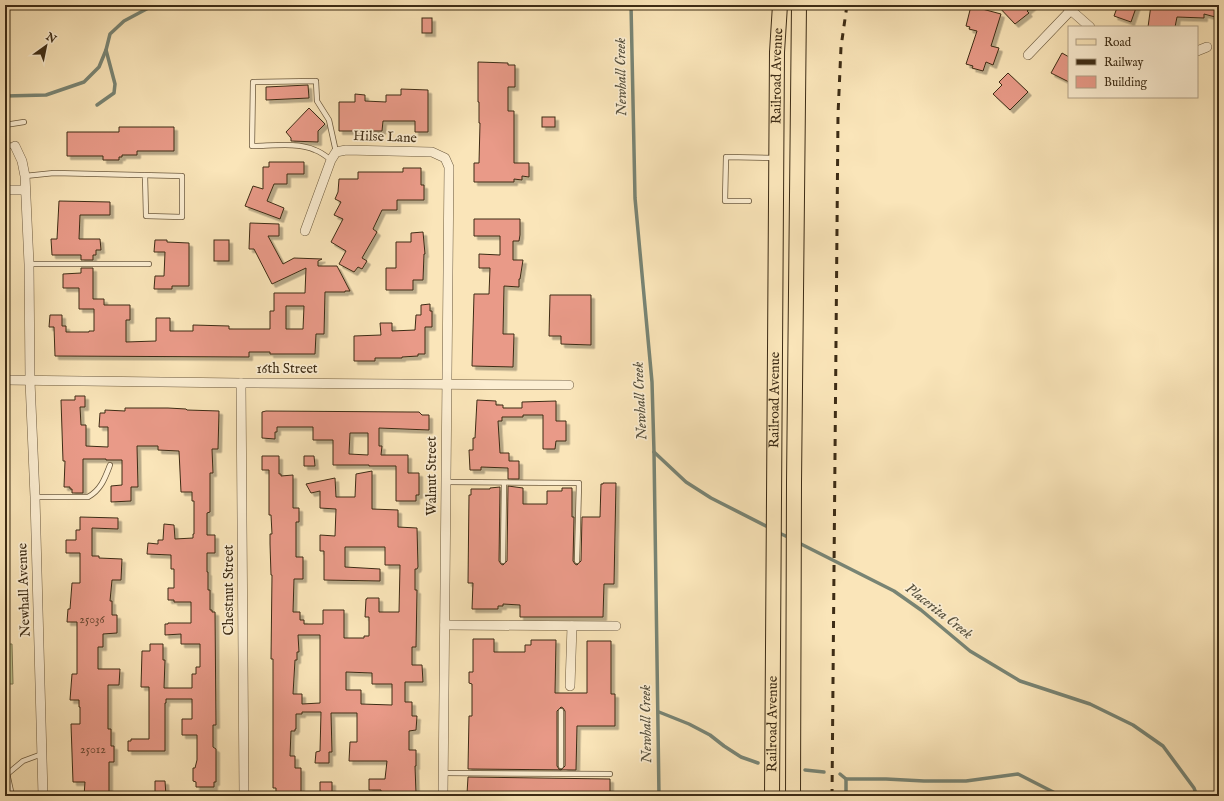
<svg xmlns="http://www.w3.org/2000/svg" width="1224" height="801" viewBox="0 0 1224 801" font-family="'IM FELL English',serif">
<defs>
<filter id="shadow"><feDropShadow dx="3.5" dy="3.5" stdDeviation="0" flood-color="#0004"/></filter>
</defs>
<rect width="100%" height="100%" fill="#fae5b9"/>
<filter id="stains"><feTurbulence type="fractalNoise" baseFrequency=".005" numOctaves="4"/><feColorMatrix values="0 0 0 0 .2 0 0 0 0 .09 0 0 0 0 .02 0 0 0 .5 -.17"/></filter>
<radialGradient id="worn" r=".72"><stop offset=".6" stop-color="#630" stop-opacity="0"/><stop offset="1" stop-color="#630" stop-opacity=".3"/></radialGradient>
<polygon fill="#bfc48e" stroke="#7e7852" points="5,644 12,644 13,684 5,684"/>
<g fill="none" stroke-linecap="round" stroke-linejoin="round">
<g stroke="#788474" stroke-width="3.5">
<polyline points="631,5 635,198 652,382 654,452 659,796"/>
<polyline points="5,96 46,95 84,82 99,67 106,50 110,34 124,21 154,5"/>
<polyline points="97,105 114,93 115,84 106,50"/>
<polyline points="654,452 686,482 711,498 770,528"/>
<polyline points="777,532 790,538"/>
<polyline points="797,542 894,591 921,610 970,651 1020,681 1090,704 1133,725 1163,746 1194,788 1197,796"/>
<polyline points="659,712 689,724 710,735 724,746 741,757 758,763"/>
<polyline points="805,770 824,772"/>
<polyline points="840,774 846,779 846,796"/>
<polyline points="846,779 886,779 924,781 966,781 1018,774 1061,796"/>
</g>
</g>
<g fill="#e99a88" stroke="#3d2c15" fill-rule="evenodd" filter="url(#shadow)">
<polygon points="997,5 1034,5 1027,11 1029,13 1015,24"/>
<polygon points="1118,5 1137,5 1131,22 1114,16"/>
<polygon points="1151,5 1219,5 1219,18 1204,14 1204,18 1177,17 1175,27 1148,27"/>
<polygon points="971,6 1001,14 991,46 999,48 993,65 986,62 983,71 972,68 973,66 966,64 977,31 969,29 970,27 966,26"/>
<rect x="422" y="18" width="10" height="15"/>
<polygon points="1062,53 1069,57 1069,82 1051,73"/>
<polygon points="478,62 508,63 508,65 515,65 515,87 508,87 508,111 514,111 514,163 529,163 529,177 522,176 522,180 514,179 514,182 474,182 474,163 479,163 480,123 479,123 479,102 478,102"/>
<polygon points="1008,73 1028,92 1010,110 993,94 1002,85 999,82"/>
<polygon points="308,85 309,98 266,100 266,87"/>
<polygon points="401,89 428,90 428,132 415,132 415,121 383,121 382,131 339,131 339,102 355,102 355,94 365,95 365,101 386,102 386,95 401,95"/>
<polygon points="309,108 325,124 318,131 318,142 291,141 291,138 286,132"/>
<rect x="542" y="117" width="13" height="10"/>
<polygon points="119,127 174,127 174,151 137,151 137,155 122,155 122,157 119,157 119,160 103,160 103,156 67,156 67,132 119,132"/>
<polygon points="269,162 304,162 304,174 287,174 287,184 274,184 267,201 284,208 280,219 245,206 253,186 263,189 263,167 269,167"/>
<polygon points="403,168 421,168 421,185 424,185 424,200 397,200 397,210 382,210 373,229 377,232 362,258 367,261 362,269 358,267 354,272 339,264 346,251 331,242 343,219 334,215 341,202 335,199 338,192 339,179 358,179 358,172 403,172"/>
<polygon points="59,201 110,202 110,215 80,215 79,239 100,239 101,250 96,250 96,255 93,255 93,260 81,260 81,255 52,255 51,239 57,239"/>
<polygon points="474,219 520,219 520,235 519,241 513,241 513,260 523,260 520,279 519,279 519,287 504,286 503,334 514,334 513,367 472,366 474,294 489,294 490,268 479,268 479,254 500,255 500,236 474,236"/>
<path d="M250,223L279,224V236H268L283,264L294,258L322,259L318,261V266H337L350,291H345V292H325L324,334H316L315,354H270V352H249V357L55,356L54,327H49L50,315H62V326H66V332H89V331H94V309H79V288H63V274L81,273V268H93V299H104V305H130V320H126V342L156,341V318H170V331H193V325L229,326V329H270V311H274V293H305L306,268L272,284L254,249H249ZM286,306H304L303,329H286Z"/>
<polygon points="423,232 425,254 424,254 423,280 413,280 413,290 386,290 386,268 396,268 396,242 411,242 411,233"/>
<polygon points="155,240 167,240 167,242 189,243 189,286 172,286 172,289 154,289 155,276 164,276 165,252 154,252"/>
<rect x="214" y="240" width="15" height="21"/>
<polygon points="550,295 591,295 591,345 561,344 561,336 549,336"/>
<polygon points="430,304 430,311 432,311 432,327 425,327 425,354 418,354 418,356 402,357 402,358 375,358 375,361 354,361 354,336 381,335 380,323 392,323 392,331 415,330 416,315 421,315 421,305"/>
<polygon points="75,396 85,396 85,407 80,407 81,425 86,425 86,446 108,447 108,427 99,427 100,413 105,413 105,410 125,411 125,408 168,408 186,409 187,410 219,411 218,449 212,449 213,473 210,473 210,512 207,513 207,535 215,535 215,553 207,553 207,572 208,572 208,590 210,590 210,610 212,610 212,612 215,612 216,725 213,725 213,747 216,749 216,782 214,782 214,787 196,787 196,782 193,781 193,768 195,768 197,760 197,735 182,735 182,719 192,719 192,699 166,699 166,703 165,703 165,751 128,751 128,741 131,741 131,739 149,739 149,687 141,687 142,651 150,651 150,644 163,644 163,660 165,660 164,688 192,688 192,674 196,674 196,667 200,667 200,644 181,644 181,634 165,635 165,624 168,624 168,623 191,623 191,602 174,602 174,600 168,600 168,588 174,588 174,569 171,569 171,555 147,554 148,543 158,544 158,540 163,540 164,524 174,525 175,539 193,538 193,534 194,534 194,501 192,501 192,492 181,492 179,451 158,450 158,446 137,446 138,487 131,487 131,501 111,502 111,486 122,485 122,460 106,460 106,459 83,459 83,493 72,493 72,489 70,489 70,487 64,487 65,461 63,461 61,400 75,400"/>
<polygon points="477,400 496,401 496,405 503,405 503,408 522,408 522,402 556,401 556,421 566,421 566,441 556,441 555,449 543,449 543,415 523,415 523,417 502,417 502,421 498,421 500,453 509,453 509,461 519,461 519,479 508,479 508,468 481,467 481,470 470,470 469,450 473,450 473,438 475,438"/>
<path d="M266,411L410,412H419L422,415H429V430L379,428V446H382L381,455H408V473H419V495H416V501H396V466H369V465H333V440H313V427H277V432H275V439L262,438V412ZM350,433H368V455L349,454Z"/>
<path d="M262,456H279V474H281V476L293,475V508H299V522H296V557H303V579H294L293,612H300V620H304V624H323V610H344V638H364V636H369V617H365L366,599H367V598H379V612H399L400,565H385V547H345V567L380,569V581L324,580V551H320V535L335,536L336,509L320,508V491L311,493L306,484L335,478L336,497H355L356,474L372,471V509L398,510V527L417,528L418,567L417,569H415V590H417L416,647H412V665H422L423,682H405V702H412V716H417L416,730L409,731V750H416V766H415L416,793H381V790H369V779H385L387,761H349L350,742H357V713H331L332,752H329V763H315L316,752L320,751L321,712H302V714H296V729H295V731H291L290,756H295V768H301V796H276V788H273V659H271L272,575H271L270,544V534H272L271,515H269V470H262ZM298,635H320V703L302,704V694H293L295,660H297V652H299ZM346,672L372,673V684H392V705L361,704V690H346Z"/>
<polygon points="304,456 314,456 315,466 304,466"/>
<polygon points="603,483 616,483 614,584 604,584 603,617 520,617 520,605 503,604 503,606 498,606 498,609 472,609 473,583 468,583 469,495 471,495 471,489 490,489 490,488 500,487 499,561 501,564 503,565 507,561 508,486 523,488 523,504 547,504 547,491 562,491 562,488 572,488 572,517 574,517 573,561 575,564 577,565 581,561 582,517 600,517 601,484 603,484"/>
<polygon points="80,517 118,518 118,529 92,528 92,556 99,556 99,558 122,559 121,580 112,580 110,601 112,601 112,615 117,615 117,633 103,634 103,647 98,647 98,669 120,669 119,685 108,685 108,729 111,729 111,746 114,746 114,762 109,762 109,792 104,792 104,796 84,796 85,782 73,782 71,724 80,724 80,707 79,707 79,700 70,700 72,674 77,674 77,622 67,622 68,609 70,609 72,583 80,583 80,553 66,553 66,540 76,540 76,530 80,530"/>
<path d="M473,639H494V652H525V645H531V640H556L555,693H587V641H611V694H615V726H577L576,770L468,769L469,716H472V684L469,683V672H473ZM561,707L563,708L565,711V766L561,770L559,769L557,766V711Z"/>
<polygon points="468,777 610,779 610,795 467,794"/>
<polygon points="155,781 165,781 166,796 155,796"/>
<polygon points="320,782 332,782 332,794 320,793"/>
</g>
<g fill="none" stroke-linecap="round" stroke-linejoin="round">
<defs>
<g id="lane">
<polyline points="5,125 24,122"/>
<polyline points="5,145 15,146"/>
<path d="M331,160C326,156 321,152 315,150C298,142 271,146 252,146L253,82L316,81L317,101L329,120L336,152"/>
<polyline points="25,176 54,173 182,176 182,217 146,216 145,175"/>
<polyline points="749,201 725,201 726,157 775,158"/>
<polyline points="29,264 149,264"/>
<polyline points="447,482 579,483 577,561"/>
<path d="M35,497H88C101,490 105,478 110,465"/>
<polyline points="503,561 504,483"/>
<polyline points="561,711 561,766"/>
<polyline points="7,773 12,796"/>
<polyline points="443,773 610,774"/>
<polyline points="5,776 23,761 42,754"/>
</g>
<g id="street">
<polyline points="1065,5 1090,27"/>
<polyline points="1197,51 1207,47"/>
<polyline points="1028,55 1071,10"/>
<polyline points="15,146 22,161 25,176 29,264 30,381 35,497 43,796"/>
<polyline points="5,190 25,190"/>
<polyline points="305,231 331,160 336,152 346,150 432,152 445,158 449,167 443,796"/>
<polyline points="5,380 241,383 569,385"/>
<polyline points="241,383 244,796"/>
<polyline points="445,625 616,626"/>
<polyline points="570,686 572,626"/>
</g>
<g id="primary">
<path id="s1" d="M772,796L777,52L780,5"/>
<polyline points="793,796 794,483 799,5"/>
</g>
</defs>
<use href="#lane" stroke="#6c5a3e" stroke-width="6"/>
<use href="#street" stroke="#6c5a3e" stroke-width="10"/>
<use href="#primary" stroke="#3d2c15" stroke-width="16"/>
<use href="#lane" stroke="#fceed2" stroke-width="4.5"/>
<use href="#street" stroke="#fceed2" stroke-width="9"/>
<use href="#primary" stroke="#fae5b9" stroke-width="14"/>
<polyline stroke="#3d2c15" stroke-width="3" stroke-dasharray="7 7" stroke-linecap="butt" points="832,796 838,115 841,47 847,5"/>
</g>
<g text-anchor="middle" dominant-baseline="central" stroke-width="3.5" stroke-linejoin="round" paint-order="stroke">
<g font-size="12" fill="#684832">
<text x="92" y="619">25036</text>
<text x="93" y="749">25012</text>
</g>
<g font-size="14" fill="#3d2c15" stroke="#fceed2">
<text stroke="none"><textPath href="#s1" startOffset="720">Railroad Avenue</textPath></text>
<text transform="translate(385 137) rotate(2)">Hilse Lane</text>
<text x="287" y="369">16th Street</text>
<text stroke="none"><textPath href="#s1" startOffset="396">Railroad Avenue</textPath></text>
<text transform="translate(432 476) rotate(-90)">Walnut Street</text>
<text transform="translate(24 590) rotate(-92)">Newhall Avenue</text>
<text transform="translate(229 590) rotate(-90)">Chestnut Street</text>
<text stroke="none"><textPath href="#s1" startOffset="72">Railroad Avenue</textPath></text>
</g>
<g font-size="15" font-style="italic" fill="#56503d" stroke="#fceed2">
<text transform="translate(621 77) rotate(-91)">Newhall Creek</text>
<text transform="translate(640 401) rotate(-93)">Newhall Creek</text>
<text transform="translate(939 611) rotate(38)">Placerita Creek</text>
<text transform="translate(646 724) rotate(-91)">Newhall Creek</text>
</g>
</g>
<rect width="1224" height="801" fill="none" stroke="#fae5b9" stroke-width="20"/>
<rect x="6" y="6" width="1212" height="789" fill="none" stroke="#3d2c15" stroke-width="2"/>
<rect x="10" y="10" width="1204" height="781" fill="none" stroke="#3d2c15"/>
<rect x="1068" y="26" width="130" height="72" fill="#fceed2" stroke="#b0a086"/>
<rect x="1076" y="39" width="20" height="6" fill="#fae5b9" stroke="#b0a086"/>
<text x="1104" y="46" font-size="12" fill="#3d2c15">Road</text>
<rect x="1076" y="59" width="20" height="6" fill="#3d2c15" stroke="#b0a086"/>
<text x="1104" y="66" font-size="12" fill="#3d2c15">Railway</text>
<rect x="1076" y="76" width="20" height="12" fill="#e99a88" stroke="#b0a086"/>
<text x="1104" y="86" font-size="12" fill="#3d2c15">Building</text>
<g transform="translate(46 46) rotate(33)" stroke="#fceed2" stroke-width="3" paint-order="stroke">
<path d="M0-3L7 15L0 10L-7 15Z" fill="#3d2c15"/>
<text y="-6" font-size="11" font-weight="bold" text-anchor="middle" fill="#3d2c15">N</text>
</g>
<rect width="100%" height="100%" filter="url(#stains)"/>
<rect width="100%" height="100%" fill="url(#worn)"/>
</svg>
